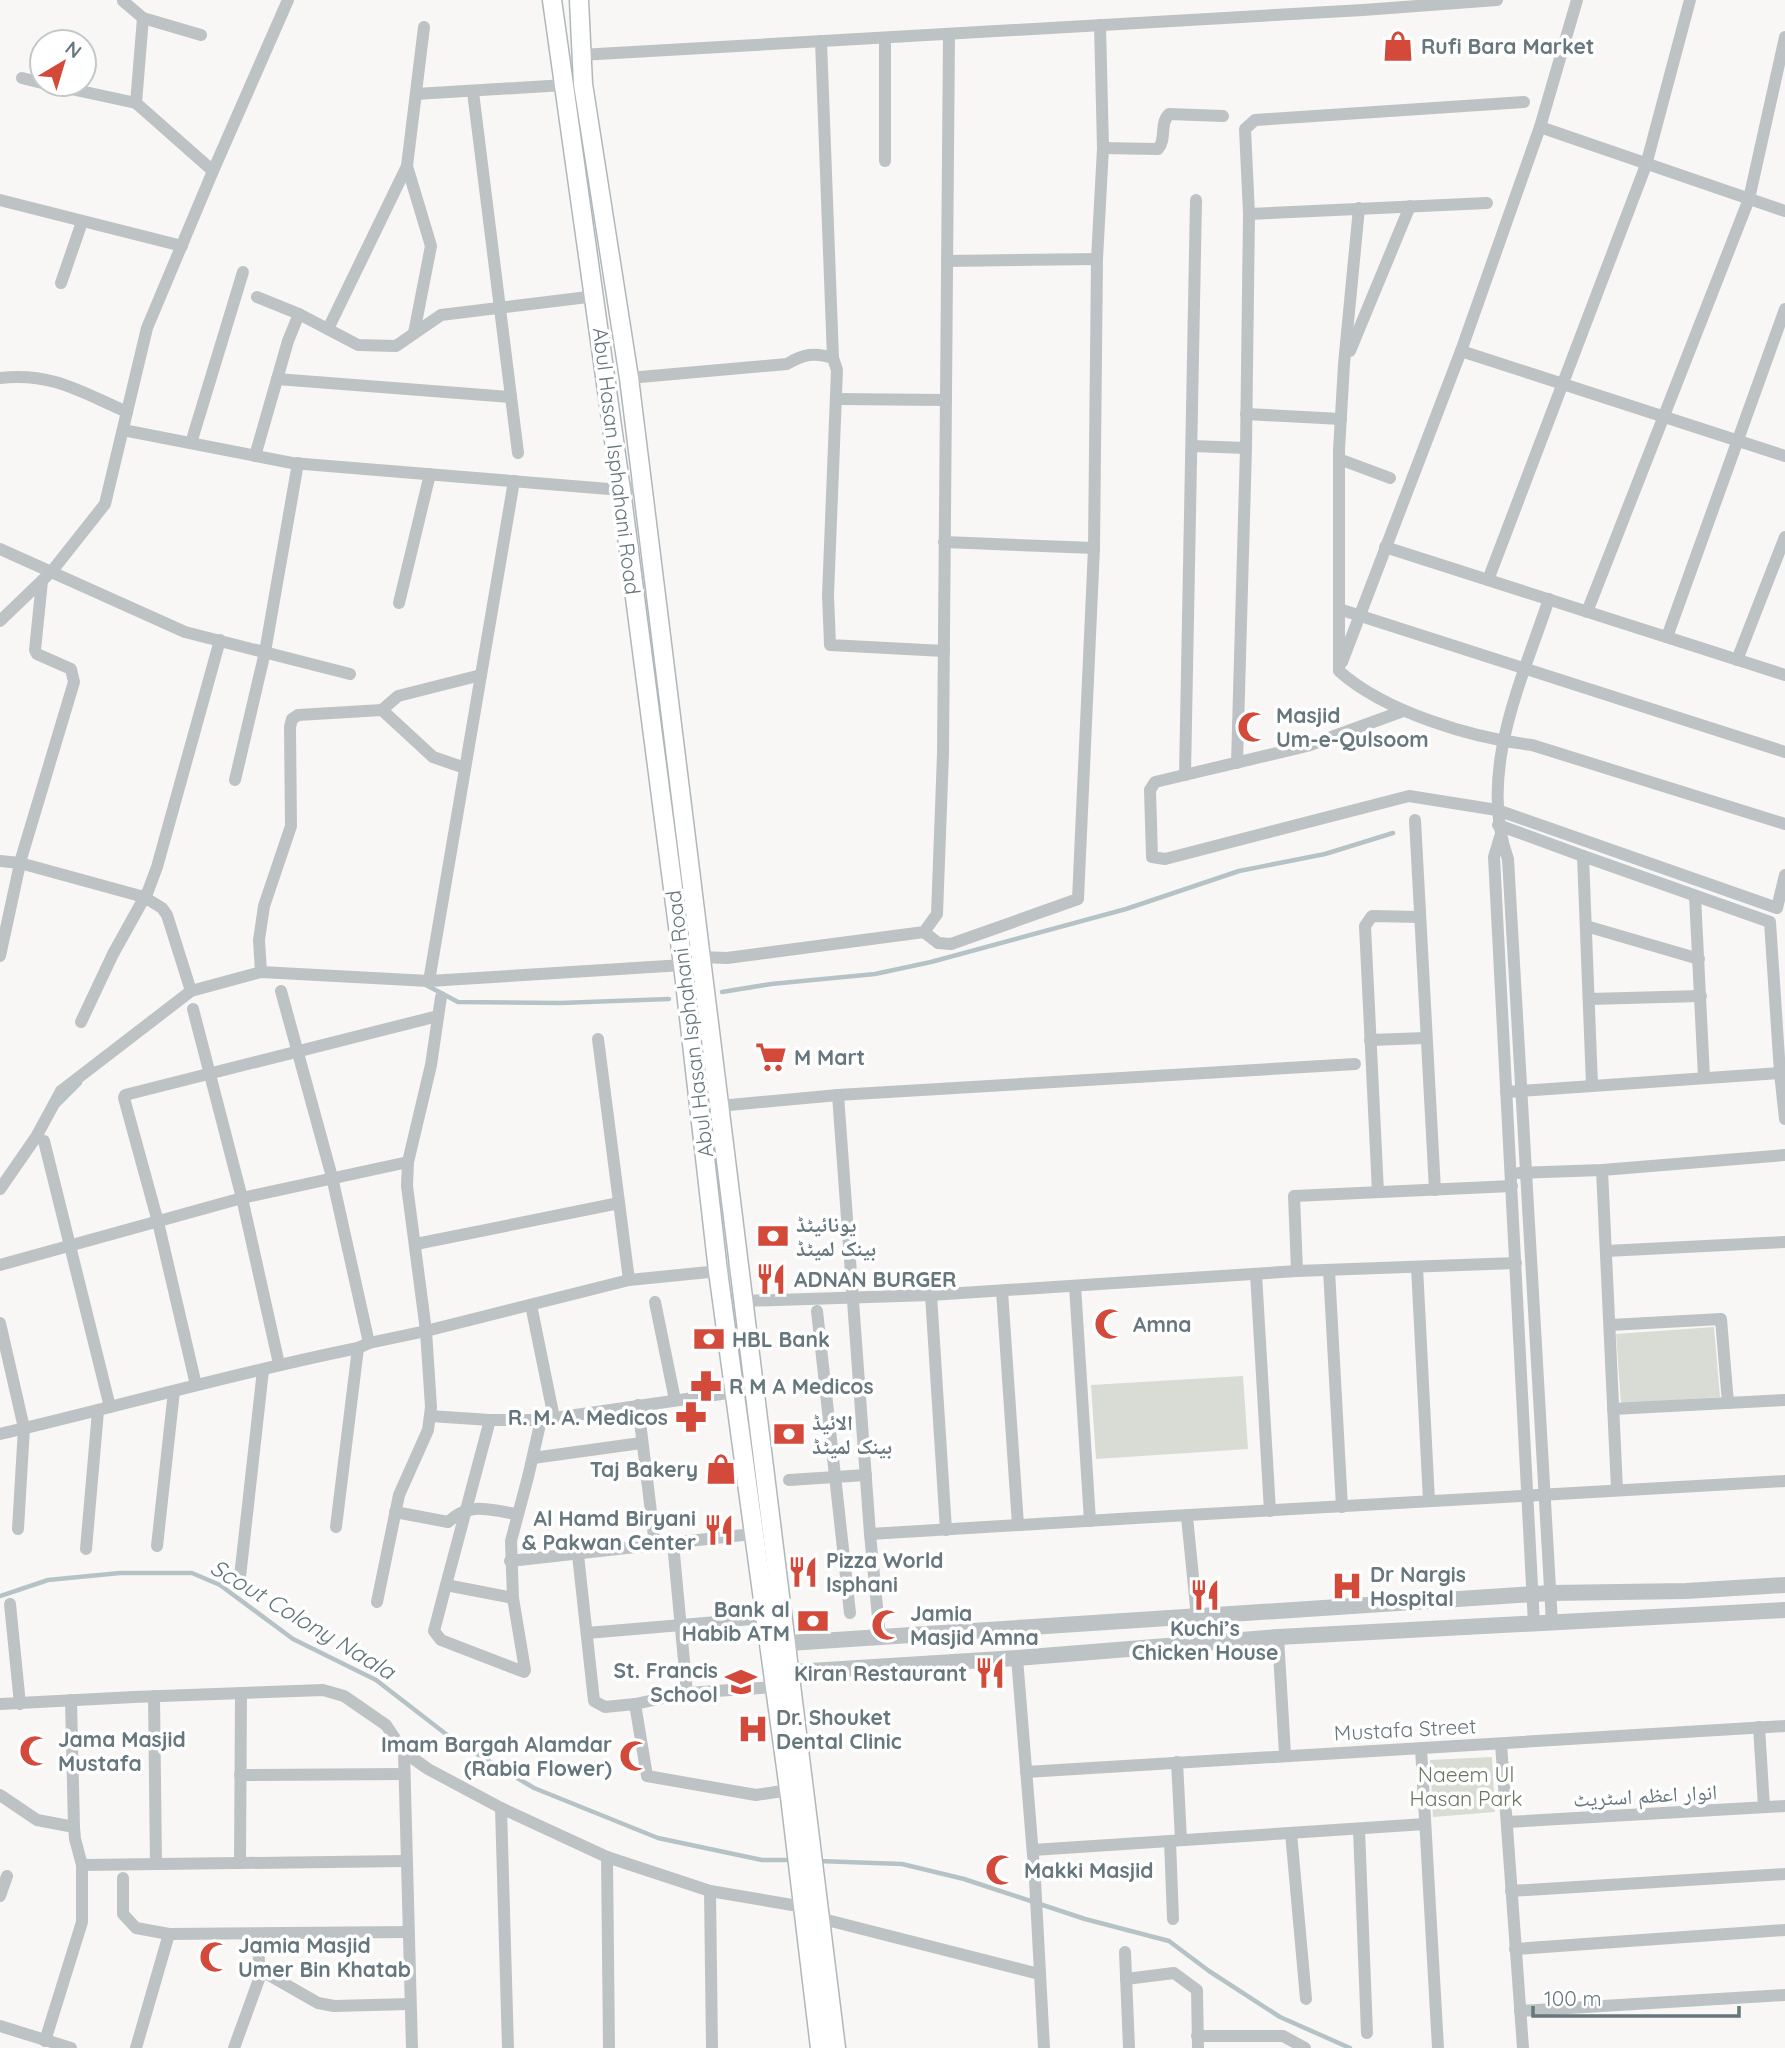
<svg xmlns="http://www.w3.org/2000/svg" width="1785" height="2048" viewBox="0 0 1785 2048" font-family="Quicksand,'Noto Naskh Arabic',sans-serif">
<rect width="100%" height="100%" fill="#f8f7f5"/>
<g fill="#d8dcd5">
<polygon points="1714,1327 1720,1397 1621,1404 1616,1334"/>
<polygon points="1243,1376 1248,1449 1096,1459 1091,1385"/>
<polygon points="1492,1757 1495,1812 1433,1817 1430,1760"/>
</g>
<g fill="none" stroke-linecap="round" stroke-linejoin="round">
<g stroke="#b6c3c6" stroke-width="4.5">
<polyline points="426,985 458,1002 560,1003 669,999"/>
<polyline points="722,992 771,984 875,974 931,962 1126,909 1239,871 1325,854 1393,833"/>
<polyline points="59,1104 80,1083"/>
<polyline points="0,1596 48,1580 120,1573 192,1573 220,1585 293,1639 376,1680 455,1741 534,1788 658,1838 762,1860 792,1860"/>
<polyline points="818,1861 902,1864 964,1879 1085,1919 1169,1941 1209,1971 1280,2017 1350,2048"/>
</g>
<defs>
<g id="secondary">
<polyline points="552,0 621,490 683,965 718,1271 790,1797 820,2048"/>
<polyline points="579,0 583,84 629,378 836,2048"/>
</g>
</defs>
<use href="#secondary" stroke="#b0b7ba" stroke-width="21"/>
<g stroke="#bdc3c5" stroke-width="12">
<polyline points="123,1 143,18 201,35"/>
<polyline points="885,38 885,161"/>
<polyline points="821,41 833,358 837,370 828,595 830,645 944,651"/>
<polyline points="580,55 1363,10 1497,0"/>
<polyline points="22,78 42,83"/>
<polyline points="48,84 136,103 213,171"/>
<polyline points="473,92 518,453"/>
<polyline points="416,94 565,85"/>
<polyline points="136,103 143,18"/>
<polyline points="1540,127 1785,211"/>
<path d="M1103,148L1158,149C1167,139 1159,124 1169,114L1223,116"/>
<polyline points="407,166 431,246 414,333"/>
<polyline points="0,200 182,246"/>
<path d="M1359,208L1344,364L1339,450V671C1385,712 1472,738 1532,745L1785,824"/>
<polyline points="1249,214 1487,203"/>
<polyline points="947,261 1097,259"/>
<polyline points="61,283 82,222"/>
<polyline points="257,297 299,314 358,345 396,346 441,315 596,296"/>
<polyline points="328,329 407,166 424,27"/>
<polyline points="1350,351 1410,206"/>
<polyline points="1461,351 1785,456"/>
<path d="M0,378C52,372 81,392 127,412"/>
<path d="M629,378L787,364C803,354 815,352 833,358"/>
<polyline points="277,379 511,397"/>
<polyline points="837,399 946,400"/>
<polyline points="1246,414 1341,419"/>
<polyline points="123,430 292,463 621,490 642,486"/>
<polyline points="191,443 243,272"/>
<polyline points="1192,446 1246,448"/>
<polyline points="255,456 288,341 299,314"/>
<polyline points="1339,459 1390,478"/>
<polyline points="944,542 1094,548"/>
<polyline points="1385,547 1785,675"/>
<polyline points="0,549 185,632 350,674"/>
<polyline points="1488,580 1646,165 1690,0"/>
<path d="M1549,599C1522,680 1477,773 1508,859L1552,1623"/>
<polyline points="399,603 430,474"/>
<polyline points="1339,609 1785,752"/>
<polyline points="1587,612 1749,199 1785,37"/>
<polyline points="0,621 52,571 105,504 147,328 213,171 288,0"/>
<polyline points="1667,637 1785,309"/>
<polyline points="1737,660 1785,537"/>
<polyline points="1342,662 1461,351 1540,127 1577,0"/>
<polyline points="382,710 398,696 481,675"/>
<polyline points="1403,711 1307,746 1155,782 1150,790 1152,857 1165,859 1409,796 1497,810 1777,908 1785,875"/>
<polyline points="1237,763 1246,448 1249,214 1245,129 1255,120 1524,102"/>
<polyline points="1185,775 1196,200"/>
<polyline points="235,780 265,652 298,463"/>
<polyline points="1415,820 1435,1190"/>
<polyline points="1498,825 1583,856"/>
<polyline points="1500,837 1494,857 1534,1624"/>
<polyline points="0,861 20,863 144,897 162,908 167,915 191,991"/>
<polyline points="1695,896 1704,1077"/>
<polyline points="1586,926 1699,959"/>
<polyline points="924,932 938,943 951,944 1078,899 1094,548 1097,259 1103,148 1100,25"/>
<polyline points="0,956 21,859 74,682 71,669 37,654 35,650 42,581"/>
<polyline points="700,957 727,958 924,932 937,914 943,754 949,34"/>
<polyline points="261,972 259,940 264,906 291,826 290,727 292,719 298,715 382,710 433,757 465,768"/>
<polyline points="429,981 514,481"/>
<polyline points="281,991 332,1177 369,1343"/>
<polyline points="1589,999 1701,996"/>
<polyline points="193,1009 242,1198 279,1364"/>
<polyline points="81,1022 113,954 148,891 157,867 220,640"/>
<polyline points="598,1039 629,1280"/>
<polyline points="1370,1040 1426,1038"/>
<polyline points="1780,1073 1785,1119"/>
<polyline points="1506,1092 1780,1073 1770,922 1583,856 1592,1085"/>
<polyline points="838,1095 870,1534 880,1638"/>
<polyline points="719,1106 838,1095 1355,1064"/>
<polyline points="44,1141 110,1407"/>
<polyline points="1602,1170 1617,1489"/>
<polyline points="1519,1173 1602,1170 1785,1155"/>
<polyline points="0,1189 36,1137 61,1091 191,991 261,972 429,981 683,965"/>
<polyline points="1378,1192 1365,926 1372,916 1420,917"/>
<polyline points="416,1244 619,1203"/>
<polyline points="1606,1251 1785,1242"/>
<polyline points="0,1265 242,1198 408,1162"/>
<polyline points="1417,1267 1429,1501"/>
<polyline points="1329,1270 1342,1507"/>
<polyline points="1297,1271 1294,1196 1512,1186"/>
<polyline points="1256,1274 1270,1511"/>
<polyline points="1075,1286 1090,1521"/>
<polyline points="1002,1291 1018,1525"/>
<polyline points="931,1295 946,1530"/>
<polyline points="743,1301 931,1295 1297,1271 1516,1263"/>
<polyline points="655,1302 675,1400"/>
<polyline points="531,1305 554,1418"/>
<polyline points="817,1311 850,1613"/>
<polyline points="0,1323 24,1428 18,1529"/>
<polyline points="1610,1325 1721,1319 1728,1403"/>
<polyline points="196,1385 158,1222 124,1098 125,1095 438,1016"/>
<polyline points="638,1405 655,1545"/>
<polyline points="1613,1409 1785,1400"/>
<polyline points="430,1416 490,1420"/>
<path d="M0,1434C120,1406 238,1372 358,1348L369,1343L426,1331L629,1280L739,1269"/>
<polyline points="533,1458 641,1443"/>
<polyline points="789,1480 866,1475"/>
<path d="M395,1512L448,1522C471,1501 488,1510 517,1514"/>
<polyline points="1187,1517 1197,1617"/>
<polyline points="336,1527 358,1348"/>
<path d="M870,1534C1175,1516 1480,1496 1785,1481"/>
<polyline points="673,1543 687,1693"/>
<polyline points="157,1546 174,1391"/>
<polyline points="86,1549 98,1411"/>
<polyline points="578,1555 594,1701 605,1707 635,1704"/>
<polyline points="510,1561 752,1534"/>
<polyline points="240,1577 263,1370"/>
<polyline points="446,1585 434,1631 441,1640 524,1672 525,1670 513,1598 511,1541 528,1477 541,1420 735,1392"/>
<polyline points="513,1598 446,1585 490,1420 541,1420"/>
<polyline points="377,1602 399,1495 428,1430 431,1407 426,1331 407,1186 408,1162 431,1065 441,997"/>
<polyline points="10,1604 20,1704"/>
<polyline points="587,1633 764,1618"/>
<polyline points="1278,1637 1285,1754"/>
<polyline points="1017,1658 1035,1880 1044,2048"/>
<polyline points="774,1687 687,1693 635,1704 647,1776 756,1795 789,1790"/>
<polyline points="154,1696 156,1864"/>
<polyline points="0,1704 134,1697 323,1690 344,1696 386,1725 404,1752 428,1769 501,1808 607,1857 710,1891 804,1907"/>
<polyline points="1759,1727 1764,1807"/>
<polyline points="1501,1744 1523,2048"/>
<polyline points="1421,1748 1438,2048"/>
<polyline points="404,1752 412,2048"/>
<polyline points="1177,1762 1181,1840"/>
<path d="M1026,1772C1279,1756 1532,1741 1785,1726"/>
<polyline points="240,1775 404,1774"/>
<polyline points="0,1795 37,1820 74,1827"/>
<polyline points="501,1808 508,2048"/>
<polyline points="1507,1822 1785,1806"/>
<polyline points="1359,1829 1367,2033"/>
<polyline points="1291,1833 1306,1999"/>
<polyline points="1170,1841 1173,1919"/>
<polyline points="1033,1850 1425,1824"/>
<polyline points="607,1857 609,2048"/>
<polyline points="240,1863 241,1693"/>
<polyline points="82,1865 406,1861"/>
<polyline points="123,1878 123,1914 136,1928 169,1934 408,1932"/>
<polyline points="710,1891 712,2048"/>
<polyline points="1511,1891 1785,1874"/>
<polyline points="0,1896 7,1876"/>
<polyline points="819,1918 1039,1974"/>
<polyline points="258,1934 259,1964 262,1971 318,2003 334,2006 410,2004"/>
<polyline points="1515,1949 1785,1930"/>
<polyline points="1125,1952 1129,2048"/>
<polyline points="1126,1979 1174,1973 1197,1990 1198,2048"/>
<polyline points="1520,2011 1785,1995"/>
<polyline points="0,2026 71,2048"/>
<polyline points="1197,2036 1283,2036 1305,2048"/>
<polyline points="45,2041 82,1922 82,1865 75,1839 74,1827 71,1700"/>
<polyline points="136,2048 169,1934"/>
<polyline points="234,2048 262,1971"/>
</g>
<g stroke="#bdc3c5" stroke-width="16">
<polyline points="774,1644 1550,1593 1686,1591 1785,1585"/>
<polyline points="778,1673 1017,1658 1278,1637 1785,1610"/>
</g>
<use href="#secondary" stroke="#fff" stroke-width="18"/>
</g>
<defs>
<symbol id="shop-bare" viewBox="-9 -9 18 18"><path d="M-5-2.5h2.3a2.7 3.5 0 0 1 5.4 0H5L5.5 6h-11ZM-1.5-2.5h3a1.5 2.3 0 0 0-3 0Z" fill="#d3493a" stroke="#fff" stroke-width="2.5" paint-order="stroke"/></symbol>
<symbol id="mosque-bare" viewBox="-9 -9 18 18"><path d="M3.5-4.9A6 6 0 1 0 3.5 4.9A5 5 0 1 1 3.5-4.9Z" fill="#d3493a" stroke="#fff" stroke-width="2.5" paint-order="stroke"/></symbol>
<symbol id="supermarket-bare" viewBox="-9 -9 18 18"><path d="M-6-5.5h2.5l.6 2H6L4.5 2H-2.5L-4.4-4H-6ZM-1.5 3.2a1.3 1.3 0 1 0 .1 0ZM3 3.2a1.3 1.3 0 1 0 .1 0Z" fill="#d3493a" stroke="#fff" stroke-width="2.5" paint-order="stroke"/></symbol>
<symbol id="bank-bare" viewBox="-9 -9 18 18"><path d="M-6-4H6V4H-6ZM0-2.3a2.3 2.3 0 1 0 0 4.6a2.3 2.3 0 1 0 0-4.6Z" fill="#d3493a" stroke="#fff" stroke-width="2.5" paint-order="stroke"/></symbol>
<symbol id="restaurant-bare" viewBox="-9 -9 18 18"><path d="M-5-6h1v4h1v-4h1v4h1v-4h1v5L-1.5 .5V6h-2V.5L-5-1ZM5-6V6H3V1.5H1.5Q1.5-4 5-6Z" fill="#d3493a" stroke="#fff" stroke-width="2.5" paint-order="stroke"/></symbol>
<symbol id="pharmacy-bare" viewBox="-9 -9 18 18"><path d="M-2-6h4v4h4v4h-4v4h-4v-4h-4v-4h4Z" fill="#d3493a" stroke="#fff" stroke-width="2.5" paint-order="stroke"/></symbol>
<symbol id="hospital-bare" viewBox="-9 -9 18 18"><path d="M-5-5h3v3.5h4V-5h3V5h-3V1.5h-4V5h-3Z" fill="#d3493a" stroke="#fff" stroke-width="2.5" paint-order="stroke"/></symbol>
<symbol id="school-bare" viewBox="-9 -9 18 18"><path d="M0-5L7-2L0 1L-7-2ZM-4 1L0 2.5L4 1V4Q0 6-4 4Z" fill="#d3493a" stroke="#fff" stroke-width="2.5" paint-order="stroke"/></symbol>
</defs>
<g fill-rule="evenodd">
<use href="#shop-bare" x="1376" y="24" width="44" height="44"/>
<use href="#mosque-bare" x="1231" y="705" width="44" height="44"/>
<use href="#supermarket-bare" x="749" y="1035" width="44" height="44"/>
<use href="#bank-bare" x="751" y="1214" width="44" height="44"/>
<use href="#restaurant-bare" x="749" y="1257" width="44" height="44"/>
<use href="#mosque-bare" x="1088" y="1302" width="44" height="44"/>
<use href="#bank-bare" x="687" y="1317" width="44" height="44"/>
<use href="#pharmacy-bare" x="684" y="1364" width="44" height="44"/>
<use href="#pharmacy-bare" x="669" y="1395" width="44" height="44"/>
<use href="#bank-bare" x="767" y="1412" width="44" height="44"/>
<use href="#shop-bare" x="699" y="1447" width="44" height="44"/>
<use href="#restaurant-bare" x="697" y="1508" width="44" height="44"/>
<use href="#restaurant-bare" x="781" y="1550" width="44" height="44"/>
<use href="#hospital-bare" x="1325" y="1564" width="44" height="44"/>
<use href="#restaurant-bare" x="1183" y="1573" width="44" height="44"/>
<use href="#bank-bare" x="791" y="1599" width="44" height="44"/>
<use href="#mosque-bare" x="865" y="1603" width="44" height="44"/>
<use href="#restaurant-bare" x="968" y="1651" width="44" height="44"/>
<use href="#school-bare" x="719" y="1660" width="44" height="44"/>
<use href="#hospital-bare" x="731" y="1707" width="44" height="44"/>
<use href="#mosque-bare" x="13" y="1729" width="44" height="44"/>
<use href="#mosque-bare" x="613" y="1734" width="44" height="44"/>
<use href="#mosque-bare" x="979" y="1848" width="44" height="44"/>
<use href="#mosque-bare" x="193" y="1935" width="44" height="44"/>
</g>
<g text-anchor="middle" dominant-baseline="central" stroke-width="7" stroke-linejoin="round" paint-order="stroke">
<g font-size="21" font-weight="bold" fill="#66777d" stroke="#fff" text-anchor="start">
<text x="1421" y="46">Rufi Bara Market</text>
<text x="1276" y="715">Masjid<tspan x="1276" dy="24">Um-e-Qulsoom</tspan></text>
<text x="794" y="1057">M Mart</text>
<text x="796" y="1224">یونائیٹڈ<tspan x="796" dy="24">بینک لمیٹڈ</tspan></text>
<text x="794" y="1279">ADNAN BURGER</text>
<text x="1133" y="1324">Amna</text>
<text x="732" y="1339">HBL Bank</text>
<text x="729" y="1386">R M A Medicos</text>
<text x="668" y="1417" text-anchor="end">R. M. A. Medicos</text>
<text x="812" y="1422">الائیڈ<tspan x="812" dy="24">بینک لمیٹڈ</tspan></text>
<text x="698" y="1469" text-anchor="end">Taj Bakery</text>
<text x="696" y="1518" text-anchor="end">Al Hamd Biryani<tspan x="696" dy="24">&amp; Pakwan Center</tspan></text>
<text x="826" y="1560">Pizza World<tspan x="826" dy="24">Isphani</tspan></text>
<text x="1370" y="1574">Dr Nargis<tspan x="1370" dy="24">Hospital</tspan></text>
<text x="790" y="1609" text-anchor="end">Bank al<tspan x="790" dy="24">Habib ATM</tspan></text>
<text x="910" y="1613">Jamia<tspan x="910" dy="24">Masjid Amna</tspan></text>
<text x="1205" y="1628" text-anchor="middle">Kuchi’s<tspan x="1205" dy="24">Chicken House</tspan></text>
<text x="718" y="1670" text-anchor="end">St. Francis<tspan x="718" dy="24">School</tspan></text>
<text x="967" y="1673" text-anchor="end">Kiran Restaurant</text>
<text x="776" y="1717">Dr. Shouket<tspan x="776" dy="24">Dental Clinic</tspan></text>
<text x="58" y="1739">Jama Masjid<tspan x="58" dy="24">Mustafa</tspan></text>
<text x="612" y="1744" text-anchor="end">Imam Bargah Alamdar<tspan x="612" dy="24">(Rabia Flower)</tspan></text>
<text x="1024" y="1870">Makki Masjid</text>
<text x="238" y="1945">Jamia Masjid<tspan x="238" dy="24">Umer Bin Khatab</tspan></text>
</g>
<g font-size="21" fill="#66777d" stroke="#fff">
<text transform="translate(617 461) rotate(83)">Abul Hasan Isphahani Road</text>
<text transform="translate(689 1024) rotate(-97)">Abul Hasan Isphahani Road</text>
<text transform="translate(1405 1729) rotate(-3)">Mustafa Street</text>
<text transform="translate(1645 1795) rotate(-3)">انوار اعظم اسٹریٹ</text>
</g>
<g font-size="21" fill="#697664" stroke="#fff">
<text x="1466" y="1774">Naeem Ul<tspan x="1466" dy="24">Hasan Park</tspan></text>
</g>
<g font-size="23" font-style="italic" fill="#607578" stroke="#fff">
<text transform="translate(303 1619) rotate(31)">Scout Colony Naala</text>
</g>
</g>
<g transform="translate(63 63) rotate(38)"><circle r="33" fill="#ffffff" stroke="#c2c9cb" stroke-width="2"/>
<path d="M0-5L12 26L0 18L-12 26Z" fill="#d3493a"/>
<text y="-10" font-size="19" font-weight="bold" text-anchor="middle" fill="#66777d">N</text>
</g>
<path d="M1533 2006v10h206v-10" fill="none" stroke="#66777d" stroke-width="3.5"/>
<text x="1544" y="2006" font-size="21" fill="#66777d" stroke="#ffffff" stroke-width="5" paint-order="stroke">100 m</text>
</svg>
